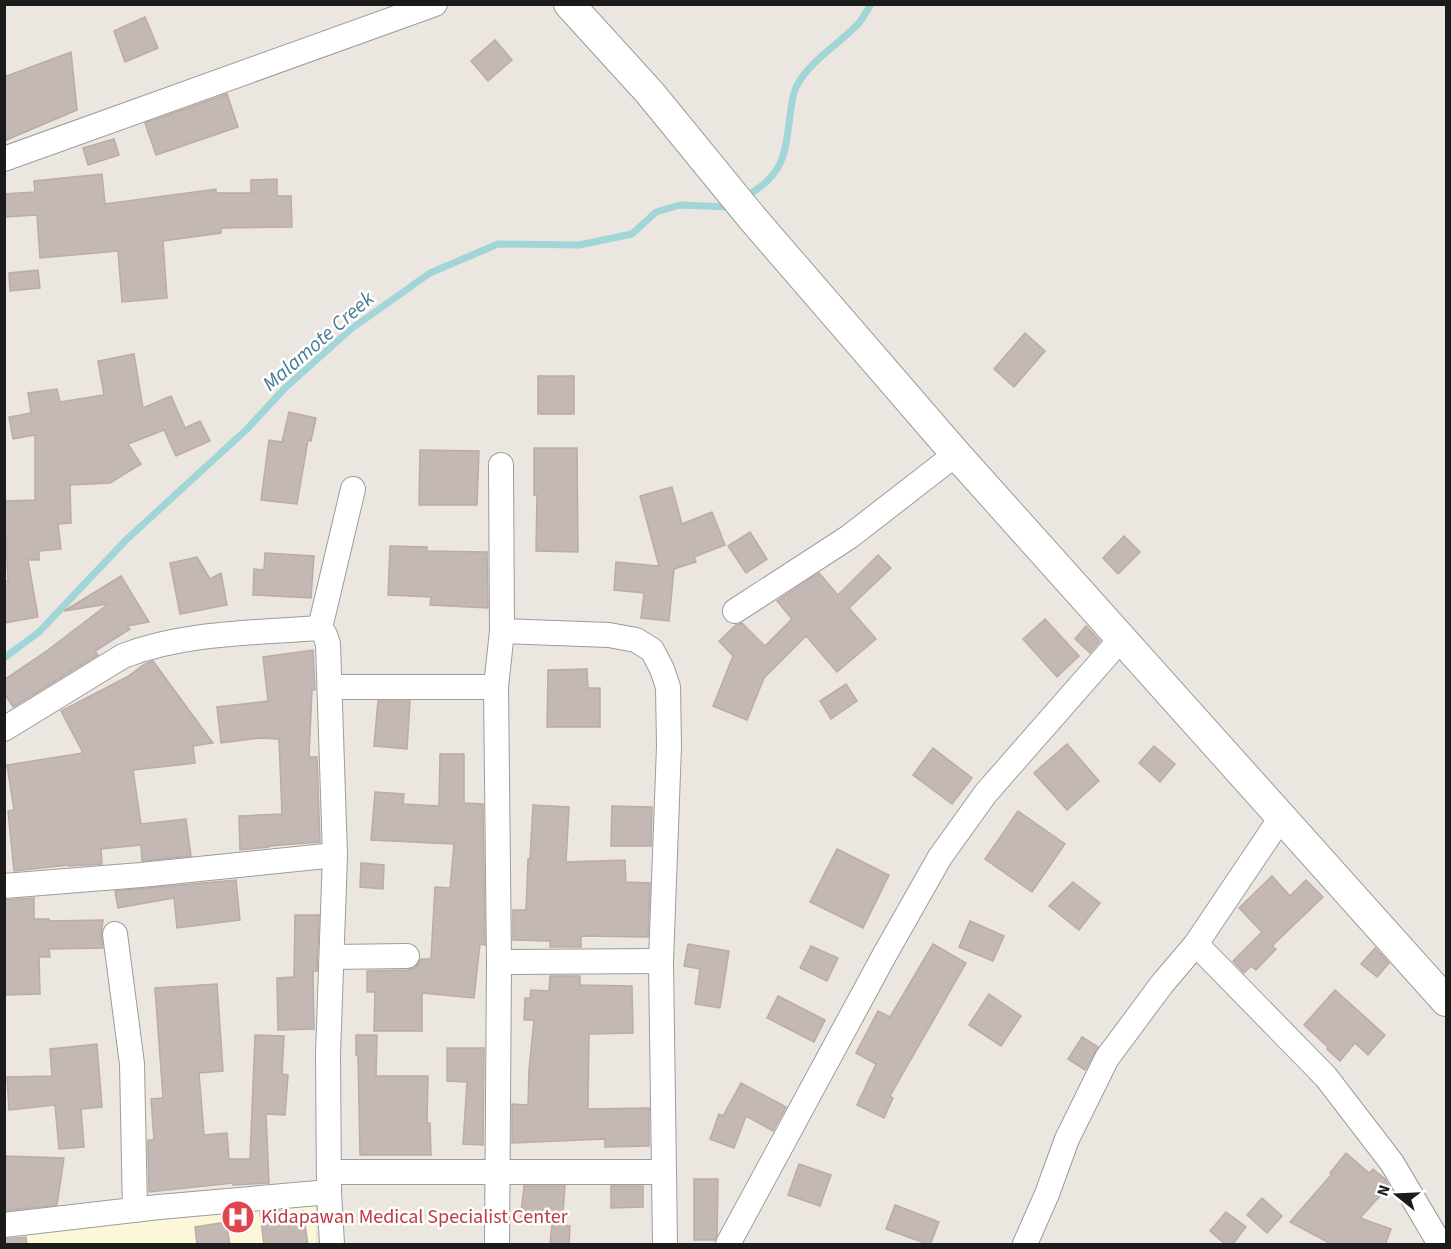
<svg xmlns="http://www.w3.org/2000/svg" width="1451" height="1249" viewBox="0 0 1451 1249" font-family="'Source Sans 3',sans-serif">
<rect width="100%" height="100%" fill="#ece6e1"/>
<polygon fill="#fdf7d9" points="315,1196 316,1244 5,1244 4,1238"/>
<g fill="none" stroke-linecap="round" stroke-linejoin="round">
<g stroke="#a2d5d8" stroke-width="7">
<path d="M750,194C784,173 785,154 790,116C791,106 792,95 797,85C812,59 838,45 858,24C863,18 867,11 871,4"/>
<polyline points="4,658 39,632 126,540 247,429 284,389 351,329 430,273 498,244 579,245 632,234 656,212 680,205 729,207"/>
</g>
</g>
<g fill="#c3b8b4" stroke="#bdaba4" stroke-width="1.5">
<polygon points="145,17 158,48 125,62 114,31"/>
<polygon points="495,40 512,60 488,81 471,61"/>
<polygon points="71,52 77,110 4,141 4,77"/>
<polygon points="227,94 238,127 156,155 145,123"/>
<polygon points="114,139 119,155 88,165 83,148"/>
<polygon points="102,174 105,204 216,189 216,193 251,193 251,180 277,179 277,196 291,196 292,227 221,228 221,233 163,241 167,298 122,302 118,251 40,258 37,215 4,217 4,194 35,192 34,181"/>
<polygon points="38,270 40,288 10,291 9,273"/>
<polygon points="1025,333 1045,351 1014,387 994,369"/>
<polygon points="134,354 143,408 171,396 185,428 200,421 210,441 176,456 164,430 128,444 141,464 110,483 70,485 71,523 58,524 61,549 39,551 39,560 28,560 38,617 4,623 4,581 8,581 4,501 35,500 35,435 13,439 9,417 31,413 28,393 57,389 60,402 104,395 98,361"/>
<rect x="538" y="376" width="36" height="38"/>
<polygon points="289,412 316,418 311,441 308,440 297,504 261,500 269,440 282,442"/>
<polygon points="534,448 577,448 578,552 536,551 537,495 534,495"/>
<polygon points="420,450 479,451 477,505 419,505"/>
<polygon points="672,487 682,524 712,512 725,545 694,557 696,562 674,569 669,621 641,618 644,593 614,590 616,562 659,566 640,496"/>
<polygon points="750,532 767,559 746,573 728,546"/>
<polygon points="1124,536 1140,552 1118,574 1103,558"/>
<polygon points="390,546 427,547 427,551 487,552 488,608 430,605 431,597 388,595"/>
<polygon points="265,553 314,556 311,598 253,595 254,569 264,570"/>
<polygon points="878,555 891,568 849,608 876,639 837,672 806,636 764,678 747,720 713,706 733,656 719,641 736,625 742,623 765,646 792,619 777,601 819,573 838,595"/>
<polygon points="197,557 210,579 221,573 227,605 180,614 170,563"/>
<polygon points="121,576 149,622 127,626 130,629 95,651 98,655 96,656 13,707 4,693 4,680 48,650 108,604 64,611"/>
<polygon points="1045,619 1079,656 1057,677 1023,639"/>
<polygon points="1086,626 1100,641 1090,653 1075,639"/>
<polygon points="313,650 315,690 312,690 309,757 317,757 320,842 269,846 269,847 240,850 239,816 282,814 279,739 260,738 221,743 217,707 268,701 263,657"/>
<polygon points="153,661 213,743 193,746 195,763 133,770 141,824 186,819 191,856 142,861 141,845 101,849 102,864 69,866 69,865 14,871 8,811 14,810 7,765 83,753 61,711 127,677 145,664"/>
<polygon points="587,669 588,688 600,688 600,727 547,727 548,670"/>
<polygon points="846,684 857,701 831,719 820,701"/>
<polygon points="378,701 410,701 407,749 374,746"/>
<polygon points="1067,744 1099,781 1067,810 1034,773"/>
<polygon points="1154,746 1175,764 1160,782 1139,763"/>
<polygon points="933,748 972,778 952,804 913,775"/>
<polygon points="440,754 464,754 464,803 483,804 485,945 480,944 474,998 422,993 422,1031 374,1031 375,992 367,992 367,971 408,970 415,968 421,959 431,959 435,887 450,888 454,844 371,840 375,792 404,794 403,804 439,806"/>
<polygon points="533,805 569,807 566,862 625,860 626,882 650,883 648,937 581,936 581,947 550,947 550,941 513,940 513,910 526,910 528,859 530,859"/>
<polygon points="612,806 652,807 651,846 611,846"/>
<polygon points="1018,811 1065,844 1032,892 985,859"/>
<polygon points="837,849 889,875 863,928 810,902"/>
<polygon points="361,863 384,865 383,889 360,887"/>
<polygon points="1272,876 1290,896 1306,880 1323,897 1272,946 1276,949 1256,970 1251,966 1244,973 1233,961 1262,932 1239,908"/>
<polygon points="236,880 240,920 177,928 174,898 118,908 115,891"/>
<polygon points="1073,882 1100,903 1079,930 1049,906"/>
<polygon points="34,898 34,919 49,919 49,921 103,920 101,935 103,948 49,949 50,957 39,957 40,994 4,995 4,900"/>
<polygon points="295,915 319,915 317,971 313,971 314,1029 278,1030 277,978 294,977"/>
<polygon points="970,921 1004,936 993,961 959,947"/>
<polygon points="688,944 729,951 720,1008 695,1004 700,969 684,966"/>
<polygon points="933,944 966,963 890,1096 893,1098 884,1118 857,1105 876,1064 856,1053 878,1011 890,1017"/>
<polygon points="811,946 838,958 827,981 800,968"/>
<polygon points="1375,948 1389,963 1377,977 1361,964"/>
<polygon points="550,976 580,976 580,985 632,986 633,1033 589,1034 588,1109 649,1108 649,1146 605,1147 605,1139 512,1143 512,1104 528,1105 529,1070 534,1020 524,1020 525,998 530,998 531,990 549,991"/>
<polygon points="217,984 223,1071 199,1073 204,1135 227,1133 229,1159 250,1159 255,1035 284,1036 282,1074 288,1075 285,1115 266,1114 269,1183 233,1185 233,1183 149,1192 148,1146 148,1140 154,1140 151,1099 163,1098 155,988"/>
<polygon points="1335,990 1385,1035 1368,1055 1355,1043 1340,1061 1327,1049 1328,1047 1304,1025"/>
<polygon points="989,994 1021,1016 1001,1046 969,1025"/>
<polygon points="778,996 825,1020 814,1042 767,1018"/>
<polygon points="356,1035 377,1035 376,1076 428,1076 427,1123 430,1123 431,1155 360,1155 358,1055 356,1055"/>
<polygon points="1082,1037 1098,1047 1085,1070 1068,1059"/>
<polygon points="97,1044 102,1107 81,1109 84,1147 59,1149 55,1105 9,1110 7,1077 52,1076 50,1049"/>
<polygon points="447,1048 484,1048 483,1145 463,1144 467,1082 447,1081"/>
<polygon points="741,1083 786,1107 773,1131 746,1116 734,1148 710,1139 719,1114 723,1116"/>
<polygon points="1346,1153 1369,1173 1373,1169 1385,1179 1389,1186 1360,1218 1391,1229 1385,1245 1333,1245 1290,1222 1332,1174 1330,1173"/>
<polygon points="6,1156 64,1158 57,1205 4,1211"/>
<polygon points="799,1164 831,1175 820,1206 788,1195"/>
<polygon points="694,1179 718,1179 717,1235 715,1240 694,1240"/>
<polygon points="524,1186 565,1186 562,1225 570,1226 569,1245 550,1245 552,1224 520,1222"/>
<polygon points="611,1186 643,1186 643,1207 611,1208"/>
<polygon points="1262,1198 1282,1216 1267,1233 1247,1215"/>
<polygon points="895,1205 939,1222 930,1245 886,1229"/>
<polygon points="287,1210 288,1214 303,1211 308,1245 264,1245 260,1213"/>
<polygon points="1226,1212 1246,1227 1232,1245 1226,1245 1210,1231"/>
<polygon points="226,1222 230,1245 197,1245 195,1227"/>
<polygon points="26,1237 27,1245 4,1245 4,1239"/>
</g>
<g fill="none" stroke-linecap="round" stroke-linejoin="round">
<defs>
<g id="minor">
<polyline points="4,159 435,4"/>
<polyline points="735,611 849,537 956,454"/>
<polyline points="502,631 609,635 636,640 652,650 662,669 668,687 669,746 661,961 665,1244"/>
<polyline points="330,687 496,687"/>
<path d="M4,729L123,656C185,632 254,633 320,628"/>
<polyline points="4,886 141,875 335,855"/>
<polyline points="115,934 132,1064 135,1210"/>
<polyline points="1196,944 1326,1077 1392,1163 1440,1244"/>
<polyline points="332,957 407,956"/>
<polyline points="499,962 661,961"/>
<polyline points="330,1172 664,1172"/>
<polyline points="4,1225 159,1207 329,1192"/>
<polyline points="332,1244 329,1192 328,1054 335,855 328,644 325,635 320,628 353,489"/>
<polyline points="497,1244 499,962 496,687 502,631 501,465"/>
<polyline points="728,1244 885,954 940,857 986,793 1121,639"/>
<polyline points="1025,1244 1047,1194 1067,1139 1107,1058 1162,984 1196,944 1282,816"/>
</g>
<polyline id="tertiary" points="569,4 650,93 753,219 956,454 1446,1001"/>
</defs>
<use href="#minor" stroke="#9c9c9c" stroke-width="26"/>
<use href="#tertiary" stroke="#9c9c9c" stroke-width="32"/>
<use href="#minor" stroke="#fff" stroke-width="24"/>
<use href="#tertiary" stroke="#fff" stroke-width="30"/>
</g>
<defs>
<symbol id="hospital-disc" viewBox="-11 -11 22 22"><circle r="9.5" fill="#e0444e" stroke="#fff"/><path d="M-5-5h3v3.5h4V-5h3V5h-3V1.5h-4V5h-3Z" fill="#fff"/></symbol>
</defs>
<g fill-rule="evenodd">
<use href="#hospital-disc" x="219" y="1198" width="38" height="38"/>
</g>
<g text-anchor="middle" dominant-baseline="central" stroke-width="5" stroke-linejoin="round" paint-order="stroke">
<g font-size="20" fill="#be3a42" stroke="#fff" text-anchor="start">
<text x="261" y="1217">Kidapawan Medical Specialist Center</text>
</g>
<g font-size="21" font-style="italic" fill="#477c96" stroke="#fff">
<text transform="translate(318 341) rotate(-41)">Malamote Creek</text>
</g>
</g>
<rect width="1451" height="1249" fill="none" stroke="#1b1b1b" stroke-width="12"/>
<g transform="translate(1397 1195) rotate(288)" stroke="#ffffff" stroke-width="4.5" paint-order="stroke">
<path d="M0-4.5L10 22L0 15L-10 22Z" fill="#1b1b1b"/>
<text y="-9" font-size="16" font-weight="bold" text-anchor="middle" fill="#1b1b1b">N</text>
</g>
</svg>
